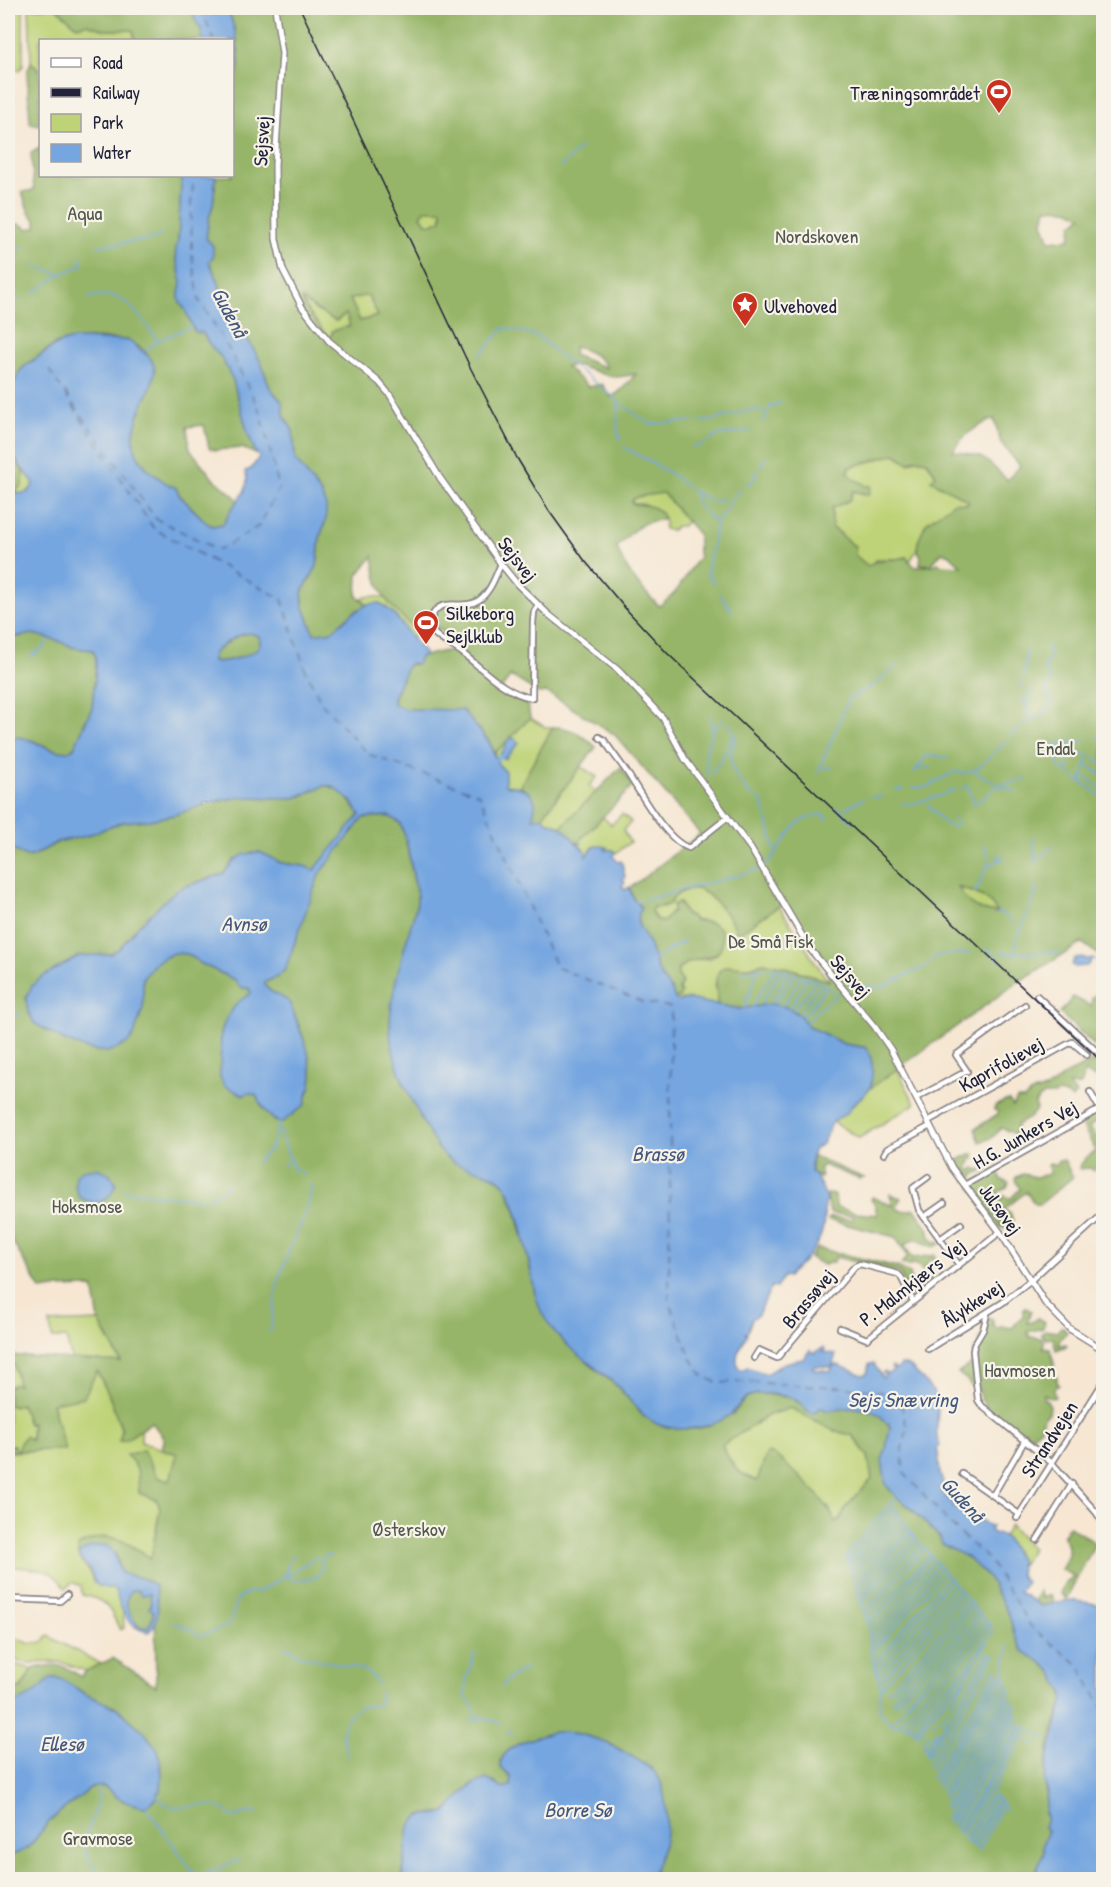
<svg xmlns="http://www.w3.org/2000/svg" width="1111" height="1887" viewBox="0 0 1111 1887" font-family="'Patrick Hand',sans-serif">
<rect width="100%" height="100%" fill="#f7f3e8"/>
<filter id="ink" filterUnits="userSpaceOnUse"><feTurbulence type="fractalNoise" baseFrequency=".0167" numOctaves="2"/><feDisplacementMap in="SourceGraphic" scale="12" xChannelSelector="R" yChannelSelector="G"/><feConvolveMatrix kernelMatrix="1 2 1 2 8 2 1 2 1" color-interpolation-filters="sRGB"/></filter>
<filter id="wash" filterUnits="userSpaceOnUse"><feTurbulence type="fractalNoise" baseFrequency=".008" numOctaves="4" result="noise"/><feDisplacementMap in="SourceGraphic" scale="24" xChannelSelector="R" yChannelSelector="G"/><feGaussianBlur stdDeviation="1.35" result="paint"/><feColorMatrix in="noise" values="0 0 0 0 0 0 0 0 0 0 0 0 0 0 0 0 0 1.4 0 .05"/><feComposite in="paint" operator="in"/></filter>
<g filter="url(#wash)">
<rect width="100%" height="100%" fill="#f6e6d2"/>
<g fill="#bed377" stroke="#707a59" stroke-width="1.5">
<polygon points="8,8 23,8 23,66 19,70 8,71"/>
<polygon points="29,8 56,8 77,26 86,24 106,30 133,30 135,40 40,40 40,70 31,62"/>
<polygon points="424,209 442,210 442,220 432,224 426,223 421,216"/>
<polygon points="368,295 378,316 360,321 350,299"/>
<polygon points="300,297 315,310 336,321 346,314 351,326 332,331 332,336 328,337 309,313"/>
<polygon points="8,396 24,479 23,472 28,475 34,484 28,492 19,494 17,492 12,491"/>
<path d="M895,454L909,463L916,459L927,461L936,475L932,480C941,487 958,495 969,501L918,542L917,550L910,561L906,557L900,559H877L870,569L832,538L855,546C845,542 842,531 832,528V508L850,500L853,491L869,495L863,483L853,479L848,472L851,467Z"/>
<polygon points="663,492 687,522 682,526 676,526 672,531 664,529 665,522 660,511 642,504 633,504 631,501 637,497"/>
<path d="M372,596L385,598L418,633L412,638C401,623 388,598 367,605L361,598Z"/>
<polygon points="530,718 545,727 553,727 520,786 506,786 505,784 504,770 498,764 495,753"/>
<polygon points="580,766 597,777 589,786 597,792 561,827 554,823 548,822 542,817"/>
<polygon points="622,814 631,822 623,830 630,842 616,853 613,850 604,849 606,847 595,845 586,856 585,852 578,845 581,843 577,843 603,817 611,825"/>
<path d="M957,887C975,894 988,895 997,913C977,911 967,905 957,887Z"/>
<path d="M692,888C713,891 727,916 740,932L779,906L811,956L829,982L789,968L763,963L746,968L739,966L718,973L715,985L718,1001L716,1005L689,999L677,1001L674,998H679L680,995C680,993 679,992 679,990C679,983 686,984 678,976V969L689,961L711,958L718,953L716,927L714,924L694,920L691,916L686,915L680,903L673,905V911L663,922L658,921L651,912L654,906C671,909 667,902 677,895C681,892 687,890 692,888Z"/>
<path d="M897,1068L915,1104L859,1138L833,1122C848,1113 857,1101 869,1089C878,1081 888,1075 897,1068Z"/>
<polygon points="99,1321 121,1363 72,1360 66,1338 52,1338 50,1323"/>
<polygon points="8,1361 14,1363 18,1385 8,1388"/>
<path d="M97,1371L108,1393L125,1440L141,1429V1442L177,1454L171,1480L158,1478L134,1461L138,1471L139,1493L157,1500L160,1509L151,1559C136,1547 123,1540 104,1537L78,1555C81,1566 90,1566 93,1582L107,1588H114L123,1611L124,1628L120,1630C110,1609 107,1599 82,1595L81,1586L72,1582L66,1589C51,1566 41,1570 16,1567L8,1557V1452L64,1449L52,1402Z"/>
<polygon points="8,1402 8,1404 21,1403 28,1424 32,1422 31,1441 19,1450 16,1450 14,1445 8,1446"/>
<path d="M791,1408L834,1431L852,1435L868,1456L872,1480L845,1508L840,1520L834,1522L829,1508L775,1455L767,1453L758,1481C736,1474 732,1465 722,1445L769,1415Z"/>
<polygon points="1010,1525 1032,1549 1022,1564 1015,1551 1003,1536"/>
<polygon points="8,1622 12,1637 31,1644 43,1642 48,1636 101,1664 86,1671 60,1662 28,1663 20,1662 13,1658 8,1651"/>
<path d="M8,1659C17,1669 23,1664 32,1670L20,1689L8,1690Z"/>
</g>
<g fill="#96b568" stroke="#5c6c52" stroke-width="1.5" fill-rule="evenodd">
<polygon points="56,8 192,8 195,20 201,29 203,40 135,40 133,30 106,30 86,24 77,26"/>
<path d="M227,8H1103V958L1082,943L1018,982L868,1090L871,1084L870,1079C876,1069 870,1056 864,1047L844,1044L808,1026L799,1014L789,1008L782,1006L763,1005L744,1009L716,1005C721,996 712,984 718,973C725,961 737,968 748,967C754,967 760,963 766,963C787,965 808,976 829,981L828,969L786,904L779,906L740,932L736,931C733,920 712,896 702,891C691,884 675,893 670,904L660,907H653L651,912C654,918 656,921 663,922L673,911V905L678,902L686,915L691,916L694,920L713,923L721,930C726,960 711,954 690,962C686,963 682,967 678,969V976C684,982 681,983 679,990L681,993L679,998H674L672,991L662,978L657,968L649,943L641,931L637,920L641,907L634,900L630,888L700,834L614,734L546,692L539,693L511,676L501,689L528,705L530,718L495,753L489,741L462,710L404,709L395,705L393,698L408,665L416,664L420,657L458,648L441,634L443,632L440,628L435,629L433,626L418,633C408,622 397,613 388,602C378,590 375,571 373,556L358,575L357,596L367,605L353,613L332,631L314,634L303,605L302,592L317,566L320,537L325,523L321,494L295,459L293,431L284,416L281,400L270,388L261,363L247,338L242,333L239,319L235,316L230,318L229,317V315L221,298L219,282L209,261L213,246L206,238L209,218L213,204L216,176H232V92L239,64C238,60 239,55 238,50C237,37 233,20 227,8ZM1046,208L1068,209L1082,216L1072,225L1070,239L1050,241L1043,223ZM425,210H442V220L432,224L426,223L421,216ZM368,295L378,316L360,321L350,299ZM301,299L328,317L336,321L346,314L350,326L332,331V335L328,337L309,313ZM574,347C585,349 602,357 606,368L573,355ZM578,365C583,368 586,369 592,370C615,379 612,378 636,374C628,382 622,392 611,397L602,384L589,387L566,367ZM994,419L1001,443L1020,466L1007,480C984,457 984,455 953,451C961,436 979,424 994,419ZM895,454L909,463L916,459L927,461L936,475L931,480L969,501L967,504L955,502L926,523L918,542L917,550L921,556L920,564L931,565L942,552L950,555L961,566L942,565L938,563L934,565L915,567L906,557C890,562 883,555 868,566L855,555V546C845,542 842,532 832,528V508L850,500L853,491L869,495L871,486H865L863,483L853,479L848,472L850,467ZM663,493L698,534V553L699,557C683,577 682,591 659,606C642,590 624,570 617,547C625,539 637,524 649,522C655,520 658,521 664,518C657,505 646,505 633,504L631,501L637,497ZM958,887C974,892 990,897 997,913C978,911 966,904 958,887Z"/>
<polygon points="31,62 40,70 40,125 30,123 27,72"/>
<path d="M40,148V176H183L181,187L178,242C171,255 181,268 181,283C181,290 177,295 180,302C182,308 182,304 185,310C189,317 191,325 195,332H203L209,343L221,357L233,380L248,434L256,454L242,448L215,450L209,448L204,425L187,427L190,449L211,476L240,501L223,524L213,526L208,524L180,496L176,488L169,486L148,469L136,454L134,447L133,435L140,409L151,387L154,367L145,351L129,340L92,338L65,341L55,344L31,361L20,371L18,378L15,382L8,385V245L11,243H8V225L20,224L28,229L36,227V220L29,213L22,192L34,190L31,153Z"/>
<path d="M8,394C16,413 8,436 14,456C19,470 28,471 21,487L8,494Z"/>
<path d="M250,633L259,636C260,640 261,642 259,646C255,656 222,663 213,661V654C224,645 235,634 250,633Z"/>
<polygon points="33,634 56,640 75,648 93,650 96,658 96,667 92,708 84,723 78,742 70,751 60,752 31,740 8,738 8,638"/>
<path d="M553,727C571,727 583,735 596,747L542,817L536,819L532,817C537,799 534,797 520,786Z"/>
<polygon points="621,767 633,786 577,843 561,827"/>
<path d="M323,786C342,785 351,806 363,817C380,820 391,809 403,828L417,895V903L391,1009L390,1029L398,1068L403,1083L438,1148L447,1158L494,1176L506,1186L516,1211L526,1249L535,1294L557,1334L588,1363L617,1386L643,1416L668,1428L697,1429L707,1426L733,1414L747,1397L760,1393L791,1398L800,1403L806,1410L817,1412L820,1408H823L826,1411C839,1409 867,1405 878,1413C883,1416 887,1423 890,1427L886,1449L882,1460L886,1485L896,1497L910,1507L940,1538L942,1544L968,1558L988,1577L1009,1615L1015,1636L1023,1651L1041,1662L1052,1672L1062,1690L1064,1699C1056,1722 1047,1747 1046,1772C1045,1788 1048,1798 1045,1814L1047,1817C1047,1828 1045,1840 1044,1851C1043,1861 1035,1870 1033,1879H651L664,1844L665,1806L659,1778L651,1768L609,1743L581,1734L561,1732L500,1761L501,1768L512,1779L511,1786L501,1788L494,1782L472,1784L446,1812L420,1815L409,1828L402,1879H8V1856C35,1849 33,1839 50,1821C62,1809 78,1799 91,1788C111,1782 107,1794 122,1800C129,1803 138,1806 146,1807L157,1798L85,1694L62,1679L51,1678C38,1691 27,1702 8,1703V1690L21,1689L33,1669C54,1663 63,1663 81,1677L86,1671L113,1658L156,1686L155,1586C145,1577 133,1577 121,1573L116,1554L82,1551L78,1555V1546C111,1527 123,1541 151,1558L160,1509L157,1500L139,1493C138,1476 140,1467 126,1455L143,1450L158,1478L170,1480L177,1454L162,1449L164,1439L152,1422L125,1440L119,1441L122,1430L108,1393L97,1371L84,1397L52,1403L65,1450L8,1451V1446L14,1445L16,1450H18L19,1444L25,1436L31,1440L32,1423L28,1424L21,1404L14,1407L8,1404V1388L14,1384L18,1385L14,1364L8,1361V1355L121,1362L99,1321L93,1287L55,1288L41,1290L8,1234V850H14L27,857L35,855L58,842L86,836L122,822L149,820L174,815L212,802L240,797L289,798L302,796ZM260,852L281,863L304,866L301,926L292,946L285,970L277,977L265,982V985L270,991L289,1002C301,1029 325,1082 300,1107C294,1114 284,1118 276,1122L263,1109L256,1095L248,1093L245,1095C238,1081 228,1067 223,1053C214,1028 233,1006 251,993L250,989L240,987L235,980L200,963L188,954L173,953L155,963L143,978V1008L65,1041L34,1023L28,1011L26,998L32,986L42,977L79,956L111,954L119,949L137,927L174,892L183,887L223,874L235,859ZM791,1408L834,1431L852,1435L868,1456L872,1479L845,1508L840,1520L835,1522C824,1495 797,1474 775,1455L767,1453L757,1481C736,1474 732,1465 722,1445L769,1415Z"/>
<polygon points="1103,989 1103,1054 1060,1013 1073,997 1091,1006 1092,998"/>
<polygon points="1096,1060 1103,1067 1103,1092 1100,1088 1099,1079 1085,1073 1081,1085 1077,1087 1072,1084 1069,1085 1076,1094 1072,1099 1068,1095 1058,1093 1055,1095 1044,1095 1035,1103 1037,1109 1029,1118 1018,1124 1016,1128 1019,1140 1016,1139 1013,1133 1001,1128 992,1138 980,1142 975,1129 998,1114 998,1111 994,1110 995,1106 1005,1101 1009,1101 1013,1106 1017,1099 1024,1099 1033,1092 1046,1089 1067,1074"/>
<polygon points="1098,1112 1103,1121 1103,1125 1097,1121 1089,1127 1100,1141 1103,1138 1103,1155 1094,1171 1090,1168 1080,1169 1079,1167 1086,1158 1096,1151 1081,1123 1087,1117"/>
<polygon points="970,1154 974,1154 974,1158 972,1158 968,1169 972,1171 974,1168 981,1170 986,1165 988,1167 974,1175 971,1180 966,1181 957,1164 960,1159"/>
<polygon points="812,1156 864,1178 859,1179 823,1165 819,1169 822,1175 820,1178 811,1173"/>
<polygon points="1064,1160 1073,1177 1040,1204 1035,1204 1026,1192 1003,1210 1010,1212 1013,1222 1006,1228 1001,1228 971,1187 972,1183 1001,1166 1002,1169 999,1172 1000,1179 1009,1183 1007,1188 998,1192 999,1196 994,1199 1000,1201 1004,1195 1010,1199 1020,1189 1015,1180 1016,1177 1023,1174 1035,1177 1050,1174 1048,1166 1050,1163 1055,1165 1059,1161"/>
<polygon points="827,1194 835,1195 836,1207 857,1213 877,1215 875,1204 871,1200 872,1197 893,1206 890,1194 901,1198 898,1202 897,1209 903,1211 915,1209 929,1230 929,1235 934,1242 938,1241 940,1244 934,1247 915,1239 904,1245 913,1258 935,1255 936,1258 929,1261 923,1271 917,1265 911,1264 909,1266 901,1264 908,1256 895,1237 828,1220 830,1217 853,1220 852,1216 830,1213"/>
<polygon points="817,1248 897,1267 910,1273 913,1289 923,1285 927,1271 935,1281 912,1298 899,1273 836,1257 833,1262 824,1265 810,1258"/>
<path d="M1026,1308L1031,1311L1027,1323L1032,1322L1037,1318L1045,1322L1043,1328L1027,1332L1030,1337L1040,1338L1044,1342L1043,1348L1050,1349L1054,1364L1053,1375L1057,1377V1382L1059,1385L1054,1389L1055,1397L1052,1398L1044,1394V1400H1047L1050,1406L1049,1413L1044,1417L1041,1428L1027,1439L1017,1433L1018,1430L1012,1429C997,1415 980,1410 978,1385L971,1386L967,1380L958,1373L975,1362L977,1356L973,1354L974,1349L978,1346C978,1337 986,1330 987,1320L991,1318L993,1320V1326L999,1329L1001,1326L1012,1328L1023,1316V1310Z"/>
<polygon points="1061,1327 1064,1327 1067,1332 1059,1340 1059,1345 1066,1344 1067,1346 1056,1350 1053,1338 1045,1339 1041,1334 1045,1330 1057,1332"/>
<path d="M1070,1526C1078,1534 1088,1536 1095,1544L1066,1599L1060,1593L1066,1582L1074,1576L1061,1570C1067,1558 1073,1549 1063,1537L1067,1528Z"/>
<path d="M135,1590L150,1593C152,1605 157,1618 147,1628L139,1627C130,1615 122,1606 130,1591Z"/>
<path d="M1039,1591L1042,1598L1050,1595L1054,1602L1053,1604C1045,1605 1040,1608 1034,1601Z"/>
</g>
<g fill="#76a6e0" stroke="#4c648e" stroke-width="1.5" fill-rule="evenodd">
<polygon points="192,8 227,8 229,12 236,35 239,64 233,92 232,40 203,40 201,29 195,20"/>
<path d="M183,176H216L213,204L209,218L206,238L213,246V257L209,261L210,264L219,283L221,298L232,311L229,317L230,318L235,316L239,319L242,333L247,338L261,363L270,388L282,402L284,416L293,431L295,459L321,494L326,506V519L320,537L317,566L302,592L303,605L314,634L332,631L353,613L368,604L380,603L392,612L424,653V656L420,657L417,664L411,663L407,666L393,698V703L404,709L462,710L489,742L498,764L505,771V785C516,787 532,787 535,802C536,807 533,813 533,818L543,817L548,822C561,823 569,834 577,844L581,843L579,845L586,852V856L596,845L607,847L605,850H613L616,853L613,856L618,862L621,861L622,863L625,877L623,879L625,883L622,886L625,890L629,887L634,900L641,907L637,920L639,926L649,944L657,968L662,978L672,991L675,999L678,1001L689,999L698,1001L740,1009L770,1004L782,1006L789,1008L799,1015L808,1026L844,1044L867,1048C871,1057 874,1066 872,1075C872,1079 871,1082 871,1086L865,1094L852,1105L848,1112L832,1123L822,1144L815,1149L811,1160V1174L815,1175C820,1184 826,1192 827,1203L824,1204C825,1229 822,1241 804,1261C799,1268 793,1269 788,1277L784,1276L776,1288L772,1286L770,1290L758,1315L752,1319L747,1333H745L747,1335C741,1347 733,1356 739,1369H744L747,1367L767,1374L784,1363L803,1359L810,1350L814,1353L823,1348L825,1350L823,1352L836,1354L832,1367L813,1366V1369L830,1371L834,1365H838L863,1375L867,1374L869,1364H874L883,1378L885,1376L883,1372L885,1371L887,1374L893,1371L891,1367H893L895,1370L899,1368L901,1364C909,1365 912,1368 919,1376C923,1380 931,1388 934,1393C944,1408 931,1430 940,1445L937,1449C941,1461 937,1472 943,1482L942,1484L943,1493L945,1497L950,1496L948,1499L954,1505L953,1507L957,1509L958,1507L974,1515L990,1527L992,1526L990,1531L995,1534L997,1533L1006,1538L1021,1563L1019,1565L1021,1566L1020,1575L1026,1582L1019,1592L1041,1606L1070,1600L1103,1605V1879H1033L1044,1853L1043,1845L1047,1830L1044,1828L1047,1817L1045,1814L1048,1793L1044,1781L1048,1758L1064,1699L1062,1690L1052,1672L1041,1662L1023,1651L1015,1636L1009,1615L988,1577L968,1558L942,1544L940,1538L910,1507L896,1497L886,1485L882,1460L886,1449L890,1427L889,1424L885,1422C875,1403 844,1408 826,1411L823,1408H820L817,1412L811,1413C803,1408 799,1400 789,1397C777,1394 761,1392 749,1396C740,1400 737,1410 730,1415C711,1429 678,1433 657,1424C638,1415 630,1397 614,1383C589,1361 556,1343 541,1311C535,1298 533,1284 531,1271C525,1245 520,1211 507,1188C494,1166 461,1173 444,1155C432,1142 424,1124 416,1109C404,1086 390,1054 390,1027C390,987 407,942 417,903V895L406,839L400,823L389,816L363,818L319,875L285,970L277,977L265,982V985L270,991L289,1001L307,1048L312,1074L311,1087L308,1091L305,1105L281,1123C269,1120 261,1105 256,1095L248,1093L243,1095L225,1086L220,1077L221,1034L225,1021L231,1011L237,1003L251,993L250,989L240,987L235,980L200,963L188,954L173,953L155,963L143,978V1008L134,1035L129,1042L119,1048L107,1052L90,1050L65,1041L34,1023L28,1011L26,998L32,986L42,977L79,956L111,954L119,949L137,927L174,892L183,887L223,874L236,859L245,854L260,852L281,863L304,866L314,870L360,815L352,802L336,789L332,786H323L295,798L240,797L212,802L174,815L149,820L122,822L86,836L57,842L35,855L26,857L14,850H8V738C14,737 21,737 27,739C41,743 60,758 74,748L92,708L96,667V658L93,650L75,648L56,640L33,634L8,638V494L17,492L19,494L28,492L34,484C28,474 20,468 15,457C9,443 12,428 11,414C11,404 7,395 8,385C19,382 15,377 21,370C26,364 34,361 40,356C69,334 74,339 108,340C115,340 124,338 131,342C135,344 138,348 142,351C185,377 101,425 149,470C157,477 166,484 176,488L180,496L208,524L213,526L223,524C227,519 229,512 233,507C242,496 251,486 245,471L251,469L260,456L256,454L248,434L233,380L221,357L209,344L203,333L195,332C191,325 189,317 185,310C182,304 183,308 180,302C177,295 180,290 181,283C182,269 171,256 178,242L181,187ZM250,633L259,636C260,640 261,642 259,646C255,655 222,664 213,661V654C223,644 236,634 250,633Z"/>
<polygon points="514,738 519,743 505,759 500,754 506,747 506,744 509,739"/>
<polygon points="1082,957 1087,959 1093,958 1087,966 1075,967 1072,965 1074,959"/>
<path d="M96,1168L109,1173L116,1183C110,1203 96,1207 79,1197L75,1186L76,1175L82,1170Z"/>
<path d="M104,1545C118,1550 115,1562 121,1573C133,1577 145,1577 155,1586C158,1600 161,1624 148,1632C125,1628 121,1607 114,1588C87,1588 99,1580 87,1566C83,1562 80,1562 78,1555C85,1547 94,1546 104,1545ZM135,1590H139L141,1595L150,1594L151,1604L149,1608L153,1611C154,1618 152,1623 147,1628L139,1627C130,1615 122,1606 130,1591Z"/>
<path d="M51,1678L62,1679L85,1694L117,1708L145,1733L158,1750L162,1773L161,1791L157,1793V1798L146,1807C138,1806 124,1802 117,1797C106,1789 107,1783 91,1788C78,1799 62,1809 50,1821C33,1839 35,1849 8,1856V1703C27,1702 38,1691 51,1678Z"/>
<path d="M553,1732C579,1731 602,1739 624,1752C635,1759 650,1765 658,1776C666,1789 668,1825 665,1840C662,1853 656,1867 651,1879H402L409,1828C420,1808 429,1818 446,1812C459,1798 467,1784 487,1779L501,1788L511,1786V1777L501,1768L500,1764C505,1743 535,1738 553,1732Z"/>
</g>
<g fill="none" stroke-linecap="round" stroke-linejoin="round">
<g stroke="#76a6e0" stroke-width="1.5">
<polyline points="561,167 581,147"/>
<polyline points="98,246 152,239 161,235"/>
<polyline points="8,253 13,250 25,248"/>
<polyline points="33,266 61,274"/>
<polyline points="34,293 61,274 82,265 83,263 79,257"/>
<path d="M88,298C124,285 140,317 158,341"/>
<polyline points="8,315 17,299"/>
<polyline points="187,328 191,326"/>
<polyline points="145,351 158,341 184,329"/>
<path d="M480,355L504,328C522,332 539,332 551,348L619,401L617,427L620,439"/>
<polyline points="620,403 650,424 696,421"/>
<polyline points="771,407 781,402"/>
<polyline points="701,421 710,421 754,409 764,412"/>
<polyline points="763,422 771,405"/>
<polyline points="710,440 718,435 750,431"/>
<polyline points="692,446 701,446 706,442"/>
<polyline points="624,447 670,473 694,492 714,502 723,499"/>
<polyline points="761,465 766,457"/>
<polyline points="745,484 752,482 758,470"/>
<polyline points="694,492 696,503 715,522"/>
<polyline points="734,496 742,488"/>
<polyline points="708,574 714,583"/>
<polyline points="707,575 716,523 730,504 729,498"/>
<polyline points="720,594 732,611"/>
<polyline points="31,656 45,647 48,639"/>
<polyline points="1024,676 1027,651"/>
<polyline points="877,683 898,664"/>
<polyline points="1020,689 1022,682"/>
<polyline points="1021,695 1025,705"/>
<polyline points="1030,720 1026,707 1030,689"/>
<polyline points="1100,722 1104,721"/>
<path d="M729,723C742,746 730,741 731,760C732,772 743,789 753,796"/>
<polyline points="713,730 723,720"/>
<path d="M1011,736C1022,719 1050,718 1052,699L1048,695L1046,690L1051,681L1044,666L1050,657L1048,646"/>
<polyline points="1097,737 1104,736"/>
<polyline points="1053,744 1086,740"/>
<polyline points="1053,745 1058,748 1089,755"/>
<polyline points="1059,754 1058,766 1104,798"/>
<polyline points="1092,757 1104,764"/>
<polyline points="1087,765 1104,776"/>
<polyline points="820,767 849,698 875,684"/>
<polyline points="821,767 832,768"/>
<polyline points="915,771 927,755 948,758"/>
<path d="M914,772C917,769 926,766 931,768"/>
<polyline points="976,772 983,776"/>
<polyline points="1068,772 1069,756"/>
<path d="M712,774C719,760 729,751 733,736"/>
<polyline points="818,774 819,770"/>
<polyline points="707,775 706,750 712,731 710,716"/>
<polyline points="1083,775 1104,790"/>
<polyline points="984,777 997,784"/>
<polyline points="1081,781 1088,758"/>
<polyline points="1001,786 1015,791"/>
<polyline points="912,788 927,787 954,772 965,773 977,769 1008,740"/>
<path d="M962,788L968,786L974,804C982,799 990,792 998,786C1004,782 1017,783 1026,778"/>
<polyline points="896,790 904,789"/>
<polyline points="944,794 956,789"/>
<polyline points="871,797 882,796"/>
<polyline points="758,799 762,801 775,850"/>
<polyline points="901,804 915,803 942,795"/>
<polyline points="928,805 946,825 954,827"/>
<polyline points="837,807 852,822"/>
<polyline points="844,809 864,798"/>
<polyline points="822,816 829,819"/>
<polyline points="953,819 958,824"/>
<polyline points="1033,836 1035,864"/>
<polyline points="999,853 1000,861"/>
<polyline points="1099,857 1104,861"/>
<polyline points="1037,860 1054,845"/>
<polyline points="989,864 1005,858"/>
<path d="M765,865C789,845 786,818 824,814"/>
<polyline points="751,871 759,869"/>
<path d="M975,894C982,874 995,864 984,844"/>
<polyline points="645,900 747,873"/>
<polyline points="636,902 642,901"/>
<polyline points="997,913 1004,914 1008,918"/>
<polyline points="1011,921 1014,924"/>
<polyline points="986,950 988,949 1000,961"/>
<polyline points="1001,953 1029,953"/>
<polyline points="1015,953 1016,941 1036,893 1036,885"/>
<polyline points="1031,953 1056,952 1060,955"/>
<polyline points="1093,958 1104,964"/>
<polyline points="653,960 684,941"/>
<polyline points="1104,971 1100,975 1104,979"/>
<polyline points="742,972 758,968 776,968 820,982 837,995 820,1008 805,1024"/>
<polyline points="848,987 851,985 882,987 906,975 924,968 938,955 970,953"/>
<polyline points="770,1004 788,973"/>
<polyline points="775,1004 794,976"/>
<polyline points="763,1005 763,1000 782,971"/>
<polyline points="782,1006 801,978"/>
<polyline points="753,1007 758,996 776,969"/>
<polyline points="789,1008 807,980"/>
<polyline points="744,1009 758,969"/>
<polyline points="793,1010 815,982"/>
<polyline points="799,1015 811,996 822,985"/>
<polyline points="8,1019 21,1013"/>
<polyline points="802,1019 826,988"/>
<polyline points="279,1129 294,1170"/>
<polyline points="256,1163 271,1148 279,1123"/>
<polyline points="283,1166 289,1161"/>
<polyline points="294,1168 305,1176"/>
<polyline points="123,1191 201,1199"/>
<polyline points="208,1199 230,1184"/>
<polyline points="270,1333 278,1281 288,1253 304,1217 312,1188 310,1184"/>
<polyline points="896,1497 846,1555 869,1627 871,1655 880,1682 879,1709 890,1724 906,1725 920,1734 944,1714 949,1708 993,1632"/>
<polyline points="295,1555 289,1561 285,1576 296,1580 315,1578 323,1568 321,1560 325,1556 331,1555"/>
<polyline points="849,1559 894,1506 911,1533 992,1628"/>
<polyline points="850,1564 896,1512"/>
<polyline points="852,1570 899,1515"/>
<polyline points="853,1576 901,1521"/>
<polyline points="855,1583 905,1525"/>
<polyline points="857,1588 907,1531"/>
<polyline points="859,1594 910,1533"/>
<polyline points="860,1600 914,1537"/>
<polyline points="861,1604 917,1541"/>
<polyline points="864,1610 920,1546"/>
<polyline points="866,1615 924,1549"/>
<polyline points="868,1621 929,1554"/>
<polyline points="173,1623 187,1627 200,1636 230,1625 237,1599 250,1592 259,1592 316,1557"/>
<polyline points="870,1626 930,1558"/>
<polyline points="870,1635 934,1561"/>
<polyline points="871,1642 938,1564"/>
<polyline points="285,1646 302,1656 361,1669 370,1674 379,1685"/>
<path d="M1009,1646C1004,1666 1002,1674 1011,1693"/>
<polyline points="871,1649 941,1568"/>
<path d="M475,1653L466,1682L465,1697C475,1704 472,1712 480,1718"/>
<polyline points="871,1654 944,1573"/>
<polyline points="874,1661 948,1577"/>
<polyline points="875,1666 951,1580"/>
<polyline points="877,1671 954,1585"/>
<polyline points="879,1676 958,1589"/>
<polyline points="881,1681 961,1592"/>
<polyline points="502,1687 508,1679 526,1668"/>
<polyline points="880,1689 964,1597"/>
<polyline points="887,1692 968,1601"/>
<polyline points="893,1692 971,1604"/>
<polyline points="892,1701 974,1607"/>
<polyline points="904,1703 981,1616"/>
<polyline points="894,1705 978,1612"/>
<polyline points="470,1720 485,1718 501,1723"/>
<polyline points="891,1723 984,1620"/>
<polyline points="899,1724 987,1624"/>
<polyline points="906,1725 991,1627"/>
<polyline points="911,1727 989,1639"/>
<polyline points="915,1729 973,1663"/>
<polyline points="508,1730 513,1736"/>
<polyline points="1031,1730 1047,1739"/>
<polyline points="918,1731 965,1679"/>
<polyline points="1024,1738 1033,1744 1038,1745"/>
<polyline points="922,1739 928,1757"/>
<polyline points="925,1741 929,1734"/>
<polyline points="926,1748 937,1729"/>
<polyline points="346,1751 342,1731 349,1715 360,1707 376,1705 380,1703 380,1692"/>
<polyline points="927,1752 948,1716"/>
<polyline points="347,1755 347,1758"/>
<polyline points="929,1755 987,1655"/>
<polyline points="928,1766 991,1655"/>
<polyline points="931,1769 995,1655 985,1653"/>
<polyline points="931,1778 996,1668"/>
<polyline points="934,1780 999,1671"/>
<polyline points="936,1784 1001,1674"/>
<polyline points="938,1787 1004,1675"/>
<polyline points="941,1792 1005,1680"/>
<polyline points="943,1795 1007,1684"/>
<path d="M157,1796C179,1824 206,1788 233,1817L250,1812L258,1813"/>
<polyline points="994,1796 1006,1809"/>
<polyline points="944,1798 1009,1689"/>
<polyline points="944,1806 1009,1696"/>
<polyline points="146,1807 193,1872 202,1875 239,1860"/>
<polyline points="946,1809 1011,1699"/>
<polyline points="945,1818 1013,1702"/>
<polyline points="947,1821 1015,1705"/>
<polyline points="949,1823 1017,1707"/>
<polyline points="952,1825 1017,1714"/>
<polyline points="954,1828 1019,1716"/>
<polyline points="957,1831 1022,1722"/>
<polyline points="958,1834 1023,1724"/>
<polyline points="961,1836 1026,1726"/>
<polyline points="967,1841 994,1796"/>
<polyline points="971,1843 997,1799"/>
<polyline points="974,1844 999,1801"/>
<polyline points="977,1846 1001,1803"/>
<polyline points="980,1848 1003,1806"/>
<polyline points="981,1850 964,1840 1029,1728"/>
<path d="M97,1880V1870C94,1866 90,1862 88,1858C77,1833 104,1811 97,1785"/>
</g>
<polyline stroke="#76a6e0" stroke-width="4" points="497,759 502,756"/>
<g stroke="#44577d" stroke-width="1.5" stroke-dasharray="8 6" stroke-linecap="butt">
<polyline points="201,8 214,40"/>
<polyline points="49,370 154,529 282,599 305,669 321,702 368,754 479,794 556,967 644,1003 671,1007 669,1301 691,1358 702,1375 718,1383 745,1382 858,1388 886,1393 902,1408 907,1429 902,1449 904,1473 951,1525 988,1559 1032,1628 1079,1665 1104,1710"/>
<polyline points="65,392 156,519 219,550 259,526 279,488 261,413 230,351 199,300 192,254 191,205 194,176"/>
</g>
</g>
</g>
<g filter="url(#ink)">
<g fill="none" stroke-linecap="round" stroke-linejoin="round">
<defs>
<g id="minor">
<path d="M501,564C495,577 491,591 479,600C460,613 437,591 429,625C434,638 450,644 461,652C483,669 504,693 532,698L533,623L534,612L538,605"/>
<path d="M599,737L604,740C611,751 619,761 626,771C640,792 666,841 689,848L694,844L728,817"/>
<polyline points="1037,996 1104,1058"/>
<polyline points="1090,1092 1104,1116"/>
<polyline points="916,1098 967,1071 956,1055 1025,1005"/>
<polyline points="928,1121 1068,1044 1072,1042 1087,1055"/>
<polyline points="884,1154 887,1149 930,1126"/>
<polyline points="928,1177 913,1188 919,1210 959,1265"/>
<polyline points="965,1185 1100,1109"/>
<polyline points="924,1217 944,1203"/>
<polyline points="940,1239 961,1224"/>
<polyline points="8,1276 12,1277"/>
<polyline points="987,1314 983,1330 974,1345 973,1351 978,1400 982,1406 1052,1463 1096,1512 1104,1524"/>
<polyline points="840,1328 867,1339 1000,1232"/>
<polyline points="928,1349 1002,1303 1031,1280 1104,1213"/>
<polyline points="754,1358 759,1350 777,1358 855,1266 860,1264 898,1274 901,1277 913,1301"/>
<polyline points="962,1474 1019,1514"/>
<polyline points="993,1495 1025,1440"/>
<polyline points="1017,1518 1104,1381"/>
<polyline points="1037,1540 1072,1484"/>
<polyline points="8,1599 60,1601 67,1595"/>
</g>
<polyline id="tertiary" points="275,8 282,53 275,165 276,239 283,270 302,307 329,341 379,382 390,395 440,478 501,564 518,585 548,614 618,670 663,718 685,759 751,849 810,949 875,1027 891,1050 952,1168 1000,1232 1045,1303 1070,1329 1104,1350"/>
</defs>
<use href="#minor" stroke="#8c8486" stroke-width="8"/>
<use href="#tertiary" stroke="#8c8486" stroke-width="8"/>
<use href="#minor" stroke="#fff" stroke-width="4.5"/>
<use href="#tertiary" stroke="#fff" stroke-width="5"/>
<polyline stroke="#22223b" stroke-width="1.5" points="300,8 471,369 517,458 549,511 585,561 625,608 667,653 1104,1064"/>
</g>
</g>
<defs>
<symbol id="stadium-pin" viewBox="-11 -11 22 30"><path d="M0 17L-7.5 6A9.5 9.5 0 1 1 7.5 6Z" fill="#c8321e" stroke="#f7f3e8"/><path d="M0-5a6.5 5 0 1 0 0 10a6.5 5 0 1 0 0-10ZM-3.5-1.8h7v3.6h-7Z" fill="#fff"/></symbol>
<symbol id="sight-pin" viewBox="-11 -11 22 30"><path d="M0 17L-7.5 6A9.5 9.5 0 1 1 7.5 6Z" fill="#c8321e" stroke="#f7f3e8"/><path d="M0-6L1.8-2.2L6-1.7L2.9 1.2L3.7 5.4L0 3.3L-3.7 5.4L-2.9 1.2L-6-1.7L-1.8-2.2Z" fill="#fff"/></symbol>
</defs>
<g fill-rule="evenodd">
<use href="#stadium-pin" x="984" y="77" width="30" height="40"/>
<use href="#sight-pin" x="730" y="290" width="30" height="40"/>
<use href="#stadium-pin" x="411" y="608" width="30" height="40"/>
</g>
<g text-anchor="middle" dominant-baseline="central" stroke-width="4.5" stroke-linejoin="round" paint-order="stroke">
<g font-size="20" fill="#22223b" stroke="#f7f3e8" text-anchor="start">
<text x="980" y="92" text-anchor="end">Træningsområdet</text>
<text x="764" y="305">Ulvehoved</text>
<text x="446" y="612">Silkeborg<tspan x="446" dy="23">Sejlklub</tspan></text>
</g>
<g font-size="20" fill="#22223b" stroke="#f7f3e8">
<text transform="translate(261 141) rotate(-87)">Sejsvej</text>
<text transform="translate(518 559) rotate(52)">Sejsvej</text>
<text transform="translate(851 976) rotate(49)">Sejsvej</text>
<text transform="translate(1001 1064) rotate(-29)">Kaprifolievej</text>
<text transform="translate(1025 1134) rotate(-30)">H.G. Junkers Vej</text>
<text transform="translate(1001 1209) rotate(54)">Julsøvej</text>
<text transform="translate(912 1282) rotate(-38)">P. Malmkjærs Vej</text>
<text transform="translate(808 1298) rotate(-50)">Brassøvej</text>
<text transform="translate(972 1303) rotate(-33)">Ålykkevej</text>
<text transform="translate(1049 1439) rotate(-57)">Strandvejen</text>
</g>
<g font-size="20" fill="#51574d" stroke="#f7f3e8">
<text x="85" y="212">Aqua</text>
<text x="817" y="235">Nordskoven</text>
<text x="1056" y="747">Endal</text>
<text x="771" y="940">De Små Fisk</text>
<text x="87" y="1205">Hoksmose</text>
<text x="1020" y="1369">Havmosen</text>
<text x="409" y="1528">Østerskov</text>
<text x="98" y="1837">Gravmose</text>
</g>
<g font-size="21" font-style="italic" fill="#44577d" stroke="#f7f3e8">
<text transform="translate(230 312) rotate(62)">Gudenå</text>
<text x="244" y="923">Avnsø</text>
<text x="658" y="1153">Brassø</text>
<text x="903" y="1399">Sejs Snævring</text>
<text transform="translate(963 1499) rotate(48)">Gudenå</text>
<text x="62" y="1743">Ellesø</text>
<text x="578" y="1809">Borre Sø</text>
</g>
</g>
<rect width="1111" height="1887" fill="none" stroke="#f7f3e8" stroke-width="30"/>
<rect x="39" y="39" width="195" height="138" fill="#f7f3e8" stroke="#a29fa3" stroke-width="1.5"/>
<rect x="51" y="58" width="30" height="9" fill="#ffffff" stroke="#a29fa3" stroke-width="1.5"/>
<text x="93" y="69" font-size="18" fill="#22223b">Road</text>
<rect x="51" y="88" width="30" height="9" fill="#22223b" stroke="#a29fa3" stroke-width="1.5"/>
<text x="93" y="99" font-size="18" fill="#22223b">Railway</text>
<rect x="51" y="114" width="30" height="18" fill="#bed377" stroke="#a29fa3" stroke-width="1.5"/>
<text x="93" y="129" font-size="18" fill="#22223b">Park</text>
<rect x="51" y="144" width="30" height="18" fill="#76a6e0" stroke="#a29fa3" stroke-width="1.5"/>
<text x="93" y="159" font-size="18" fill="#22223b">Water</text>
</svg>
